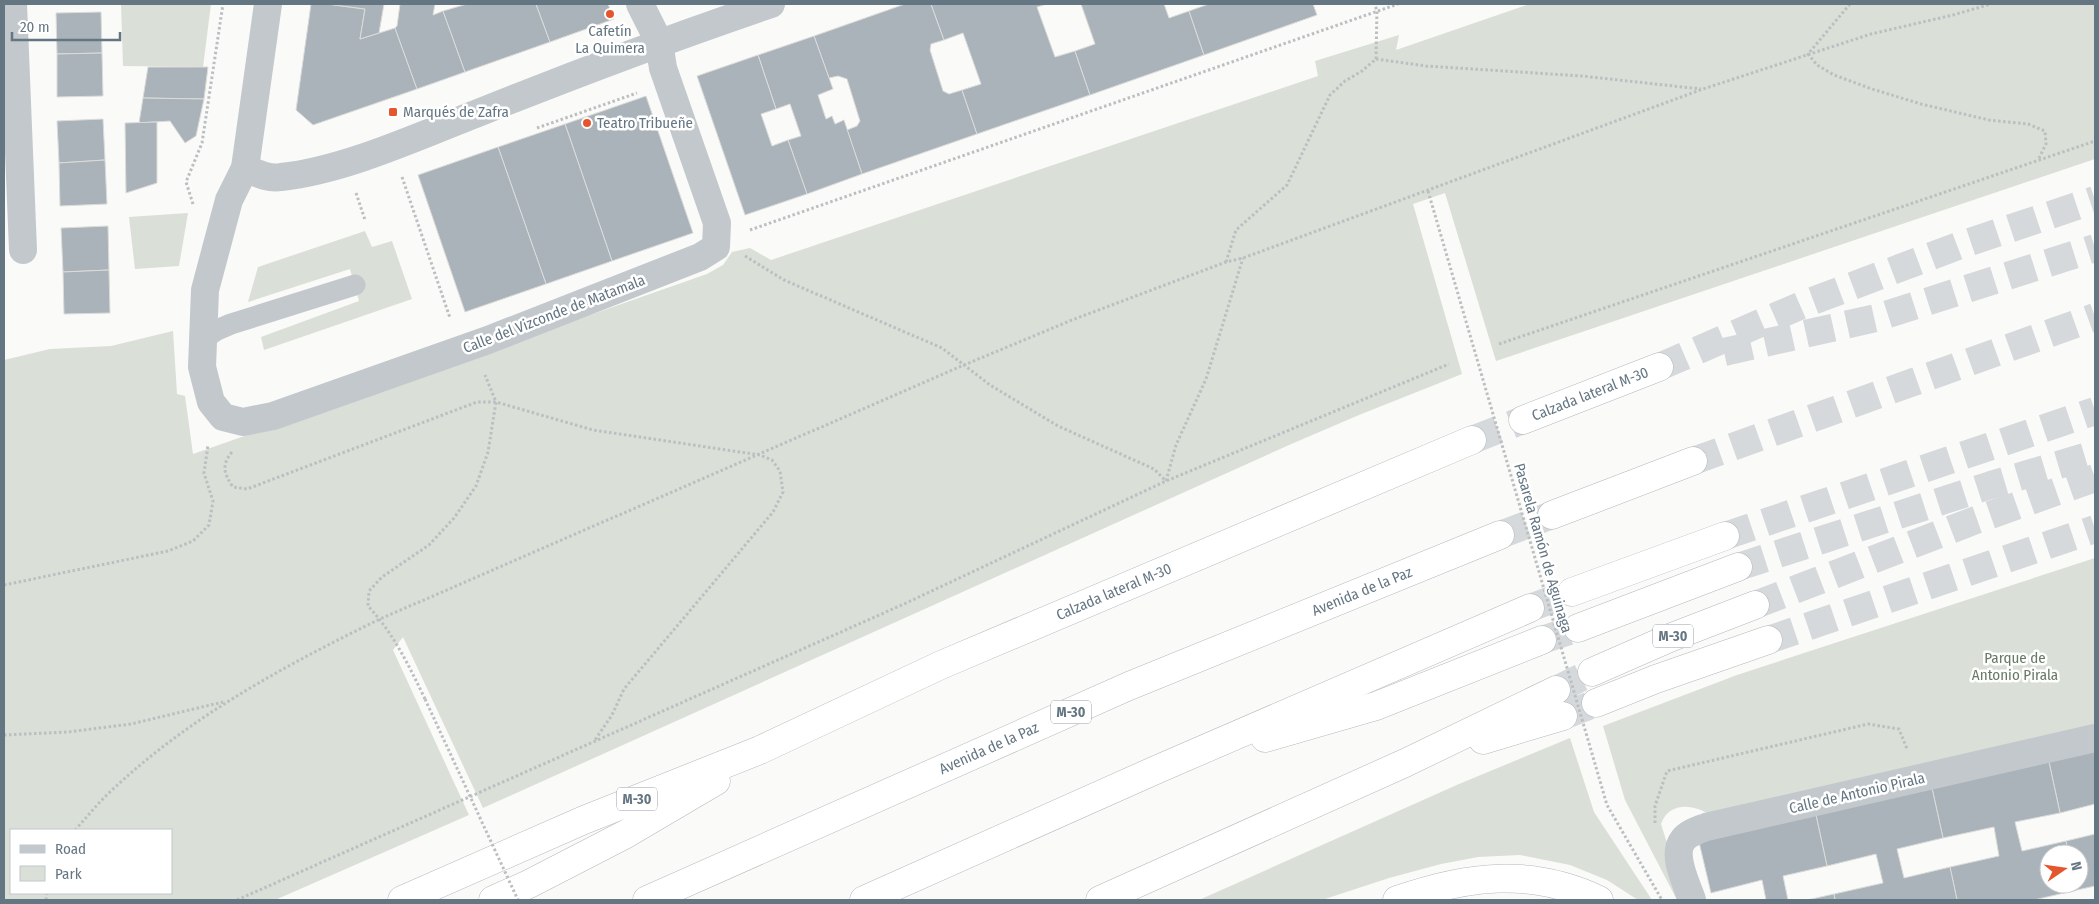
<svg xmlns="http://www.w3.org/2000/svg" width="2099" height="904" viewBox="0 0 2099 904" font-family="'Fira Sans Condensed',sans-serif">
<rect width="100%" height="100%" fill="#fafaf8"/>
<g fill="#dadfd7" fill-rule="evenodd">
<polygon points="121,4 211,4 203,67 123,66"/>
<path d="M1530,4H2095V159L1496,361L1445,193L1413,204L1462,374L1359,415L1289,445L483,808L403,637L393,650L469,815L275,900H4V360L50,349L111,346L173,331L177,394L185,396L193,454L707,274L723,265L732,252L750,248L771,260L1318,76L1315,61L1399,35L1396,50ZM11,830H171V893H11Z"/>
<polygon points="188,213 179,266 135,269 129,217"/>
<polygon points="365,231 372,247 392,241 412,299 264,350 261,337 359,301 350,269 248,302 258,267"/>
<path d="M2095,558V729L1711,816C1695,804 1669,801 1661,824L1685,900H1677L1625,800L1603,726L1737,675Z"/>
<polygon points="1570,738 1594,812 1652,900 1638,900 1607,880 1570,865 1520,855 1478,857 1441,864 1389,878 1322,900 1199,900 1459,784"/>
</g>
<g fill="#aab3b9" stroke="#dcdcda">
<polygon points="311,4 327,4 365,9 360,39 395,28 417,89 313,125 296,110"/>
<polygon points="327,4 384,4 379,33 360,39 365,9"/>
<polygon points="400,4 435,4 433,15 443,11 465,72 417,89 395,28 397,26"/>
<polygon points="467,4 536,4 550,42 465,72 443,11"/>
<polygon points="536,4 608,4 614,19 550,42"/>
<polygon points="905,4 931,4 944,40 931,44 930,50 943,91 949,94 962,90 977,134 862,174 847,130 857,126 860,121 847,79 838,76 829,78 814,36"/>
<polygon points="931,4 1047,4 1037,7 1055,57 1075,51 1090,95 977,134 962,90 981,84 963,33 944,40"/>
<polygon points="1081,4 1164,4 1169,18 1189,11 1204,55 1090,95 1075,51 1095,44"/>
<polygon points="1209,4 1313,4 1317,15 1204,55 1189,11"/>
<polygon points="101,12 102,53 57,54 56,13"/>
<polygon points="814,36 833,89 818,95 826,119 832,116 835,124 844,120 862,174 807,194 788,140 801,136 790,104 776,109 758,55"/>
<polygon points="102,53 103,96 57,97 57,54"/>
<polygon points="758,55 776,109 761,114 772,146 788,140 807,194 745,215 697,76"/>
<polygon points="148,67 208,67 204,99 143,98"/>
<polygon points="646,96 693,233 612,261 565,124"/>
<polygon points="143,98 204,99 196,136 185,143 170,121 139,123"/>
<polygon points="103,119 105,160 59,163 57,121"/>
<polygon points="157,122 157,183 126,193 125,123"/>
<polygon points="565,124 612,261 546,284 498,147"/>
<polygon points="498,147 546,284 465,312 418,175"/>
<polygon points="105,160 107,204 60,206 59,163"/>
<polygon points="108,226 109,270 63,272 61,228"/>
<polygon points="109,270 110,313 64,314 63,272"/>
<polygon points="2095,751 2095,804 2060,813 2049,762"/>
<polygon points="2049,762 2060,813 2015,822 2022,851 2066,841 2069,854 2049,854 2049,884 2076,884 2077,890 2034,900 1957,900 1950,867 1999,856 1994,827 1943,838 1932,788"/>
<polygon points="1932,788 1943,838 1897,849 1904,878 1950,867 1957,900 1835,900 1834,894 1883,883 1876,854 1827,866 1816,815"/>
<polygon points="1816,815 1827,866 1783,876 1788,900 1766,900 1762,880 1711,893 1699,842"/>
<polygon points="2095,834 2095,886 2077,890 2076,884 2079,884 2079,854 2069,854 2066,841"/>
<polygon points="1834,894 1835,900 1807,900"/>
</g>
<g fill="none" stroke-linecap="round" stroke-linejoin="round">
<g stroke="#d5d9db" stroke-width="28" stroke-dasharray="28 14" stroke-linecap="butt">
<polyline points="1724,352 1876,318 2095,248"/>
<polyline points="1659,367 1802,305 1958,246 2095,200"/>
<polyline points="1472,440 1523,420"/>
<polyline points="1693,461 2095,317"/>
<polyline points="1500,535 1552,515"/>
<polyline points="1725,536 2095,411"/>
<polyline points="1738,567 1991,485 2095,454"/>
<polyline points="1755,605 1976,520 2095,478"/>
<polyline points="1530,608 1572,592"/>
<polyline points="1542,640 1578,628"/>
<polyline points="1768,640 2095,529"/>
<polyline points="1556,690 1592,672"/>
<polyline points="1563,716 1596,703"/>
</g>
<defs>
<g id="highway">
<path id="s1" d="M1523,420L1659,367"/>
<polyline points="1552,515 1693,461"/>
<polyline points="1572,592 1725,536"/>
<polyline points="1578,628 1738,567"/>
<polyline points="1592,672 1672,637 1755,605"/>
<polyline points="1596,703 1656,679 1768,640"/>
<polyline points="1265,738 1376,706 1542,640"/>
<polyline points="1483,740 1563,716"/>
<path id="s2" d="M402,900L584,820L760,750L941,665L1472,440"/>
<polyline points="493,900 529,884 626,834 716,781"/>
<path id="s3" d="M647,900L1129,686L1500,535"/>
<polyline points="864,900 1158,769 1530,608"/>
<polyline points="1100,900 1405,763 1556,690"/>
<path d="M1397,900C1466,876 1531,867 1599,900"/>
</g>
</defs>
<use href="#highway" stroke="#b4b9bd" stroke-width="29"/>
<g stroke="#bbbfc2" stroke-width="3" stroke-dasharray="2.5 2.5" stroke-linecap="butt">
<polyline points="1850,4 1808,54 1817,65 1834,75 1872,89 1921,104 1989,120 2028,124 2045,131 2046,144 2039,158"/>
<polyline points="1376,59 1426,66 1582,76 1701,89"/>
<polyline points="537,128 637,93"/>
<polyline points="402,177 450,318"/>
<polyline points="356,193 365,220"/>
<polyline points="193,204 186,182 202,143 223,4"/>
<polyline points="750,230 1398,4"/>
<polyline points="745,256 784,280 942,348 990,385 1058,426 1154,469 1166,481 1176,445 1206,379 1243,258"/>
<polyline points="1226,262 1236,230 1287,185 1330,95 1345,81 1362,71 1376,59 1377,10 1374,4"/>
<polyline points="1499,344 2095,141"/>
<path d="M232,452C221,465 224,474 233,487L247,489L477,402H496L593,430L760,455L772,460L780,471L783,492L773,512L624,689L612,715L595,740"/>
<polyline points="4,585 168,551 193,541 209,525 213,501 204,473 208,445"/>
<path d="M425,699C409,666 394,634 368,606L369,591L382,577L429,545L454,518L476,486L488,452L496,402L485,375"/>
<polyline points="4,735 68,732 131,724 223,702"/>
<polyline points="1655,823 1655,806 1667,771 1868,724 1899,729 1907,749"/>
<path d="M75,830C87,817 98,803 111,791C189,717 284,666 380,619L964,365L1072,320L1226,262L1243,258L1703,89L1871,34L1953,15L1991,4"/>
<polyline points="46,900 47,893"/>
<polyline points="237,900 904,604 1166,481 1449,364"/>
</g>
<polyline stroke="#c3c8cc" stroke-width="21" points="202,340 217,330 231,324 355,285"/>
<g stroke="#c3c8cc" stroke-width="28">
<polyline points="13,4 23,250"/>
<polyline points="268,4 245,168 229,200 205,290 202,367 211,402 223,417 243,422 273,416 488,340 700,257 716,247 717,223 663,68 659,42 640,4"/>
<path d="M245,168C257,173 267,179 281,177C346,170 421,135 483,111C578,73 674,37 771,4"/>
<path d="M1692,900C1687,884 1671,855 1683,840C1688,833 1698,830 1706,827L2095,738"/>
</g>
<use href="#highway" stroke="#fff" stroke-width="28"/>
<g stroke="#bbbfc2" stroke-width="3" stroke-dasharray="2.5 2.5" stroke-linecap="butt">
<polyline points="1428,191 1607,805 1662,900"/>
<polyline points="425,699 518,900"/>
</g>
</g>
<g fill="#e4572e" stroke="#fff" stroke-width="2">
<circle cx="610" cy="14" r="5"/>
<rect x="388" y="107" width="10" height="10" rx="2.5"/>
<circle cx="587" cy="123" r="5"/>
</g>
<g text-anchor="middle" dominant-baseline="central" stroke-width="5" stroke-linejoin="round" paint-order="stroke">
<g fill="#fff" stroke="#939fa8" stroke-width="1">
<rect x="1653" y="624.5" width="40" height="23" rx="4"/>
<rect x="1051" y="700.5" width="40" height="23" rx="4"/>
<rect x="617" y="787.5" width="40" height="23" rx="4"/>
</g>
<g font-size="14" font-weight="bold" fill="#657683">
<text x="1673" y="636">M-30</text>
<text x="1071" y="712">M-30</text>
<text x="637" y="799">M-30</text>
</g>
<g font-size="15" fill="#657683" stroke="#fff" text-anchor="start">
<text x="610" y="31" text-anchor="middle">Cafetín<tspan x="610" dy="17">La Quimera</tspan></text>
<text x="403" y="112">Marqués de Zafra</text>
<text x="597" y="123">Teatro Tribueñe</text>
</g>
<g font-size="15" fill="#657683" stroke="#fff">
<text transform="translate(554 314) rotate(-21)">Calle del Vizconde de Matamala</text>
<text stroke="none"><textPath href="#s1" startOffset="72">Calzada lateral M-30</textPath></text>
<text transform="translate(1543 548) rotate(74)">Pasarela Ramón de Aguinaga</text>
<text stroke="none"><textPath href="#s3" startOffset="779">Avenida de la Paz</textPath></text>
<text stroke="none"><textPath href="#s2" startOffset="776">Calzada lateral M-30</textPath></text>
<text stroke="none"><textPath href="#s3" startOffset="374">Avenida de la Paz</textPath></text>
<text transform="translate(1857 793) rotate(-13)">Calle de Antonio Pirala</text>
</g>
<g font-size="15" fill="#687a64" stroke="#fff">
<text x="2015" y="658">Parque de<tspan x="2015" dy="17">Antonio Pirala</tspan></text>
</g>
</g>
<rect width="2099" height="904" fill="none" stroke="#657683" stroke-width="10"/>
<rect x="10" y="829" width="162" height="65" fill="#ffffff" stroke="#c1c8cd"/>
<rect x="20" y="845" width="25" height="8" fill="#c3c8cc" stroke="#c1c8cd"/>
<text x="55" y="854" font-size="15" fill="#657683">Road</text>
<rect x="20" y="866" width="25" height="15" fill="#dadfd7" stroke="#c1c8cd"/>
<text x="55" y="879" font-size="15" fill="#657683">Park</text>
<g transform="translate(2064 869) rotate(77)"><circle r="24" fill="#ffffff" stroke="#c1c8cd"/>
<path d="M0-4L9 19L0 12L-9 19Z" fill="#e4572e"/>
<text y="-8" font-size="14" font-weight="bold" text-anchor="middle" fill="#657683">N</text>
</g>
<path d="M12 32v8h108v-8" fill="none" stroke="#657683" stroke-width="2.5"/>
<text x="20" y="32" font-size="15" fill="#657683" stroke="#ffffff" stroke-width="4" paint-order="stroke">20 m</text>
</svg>
